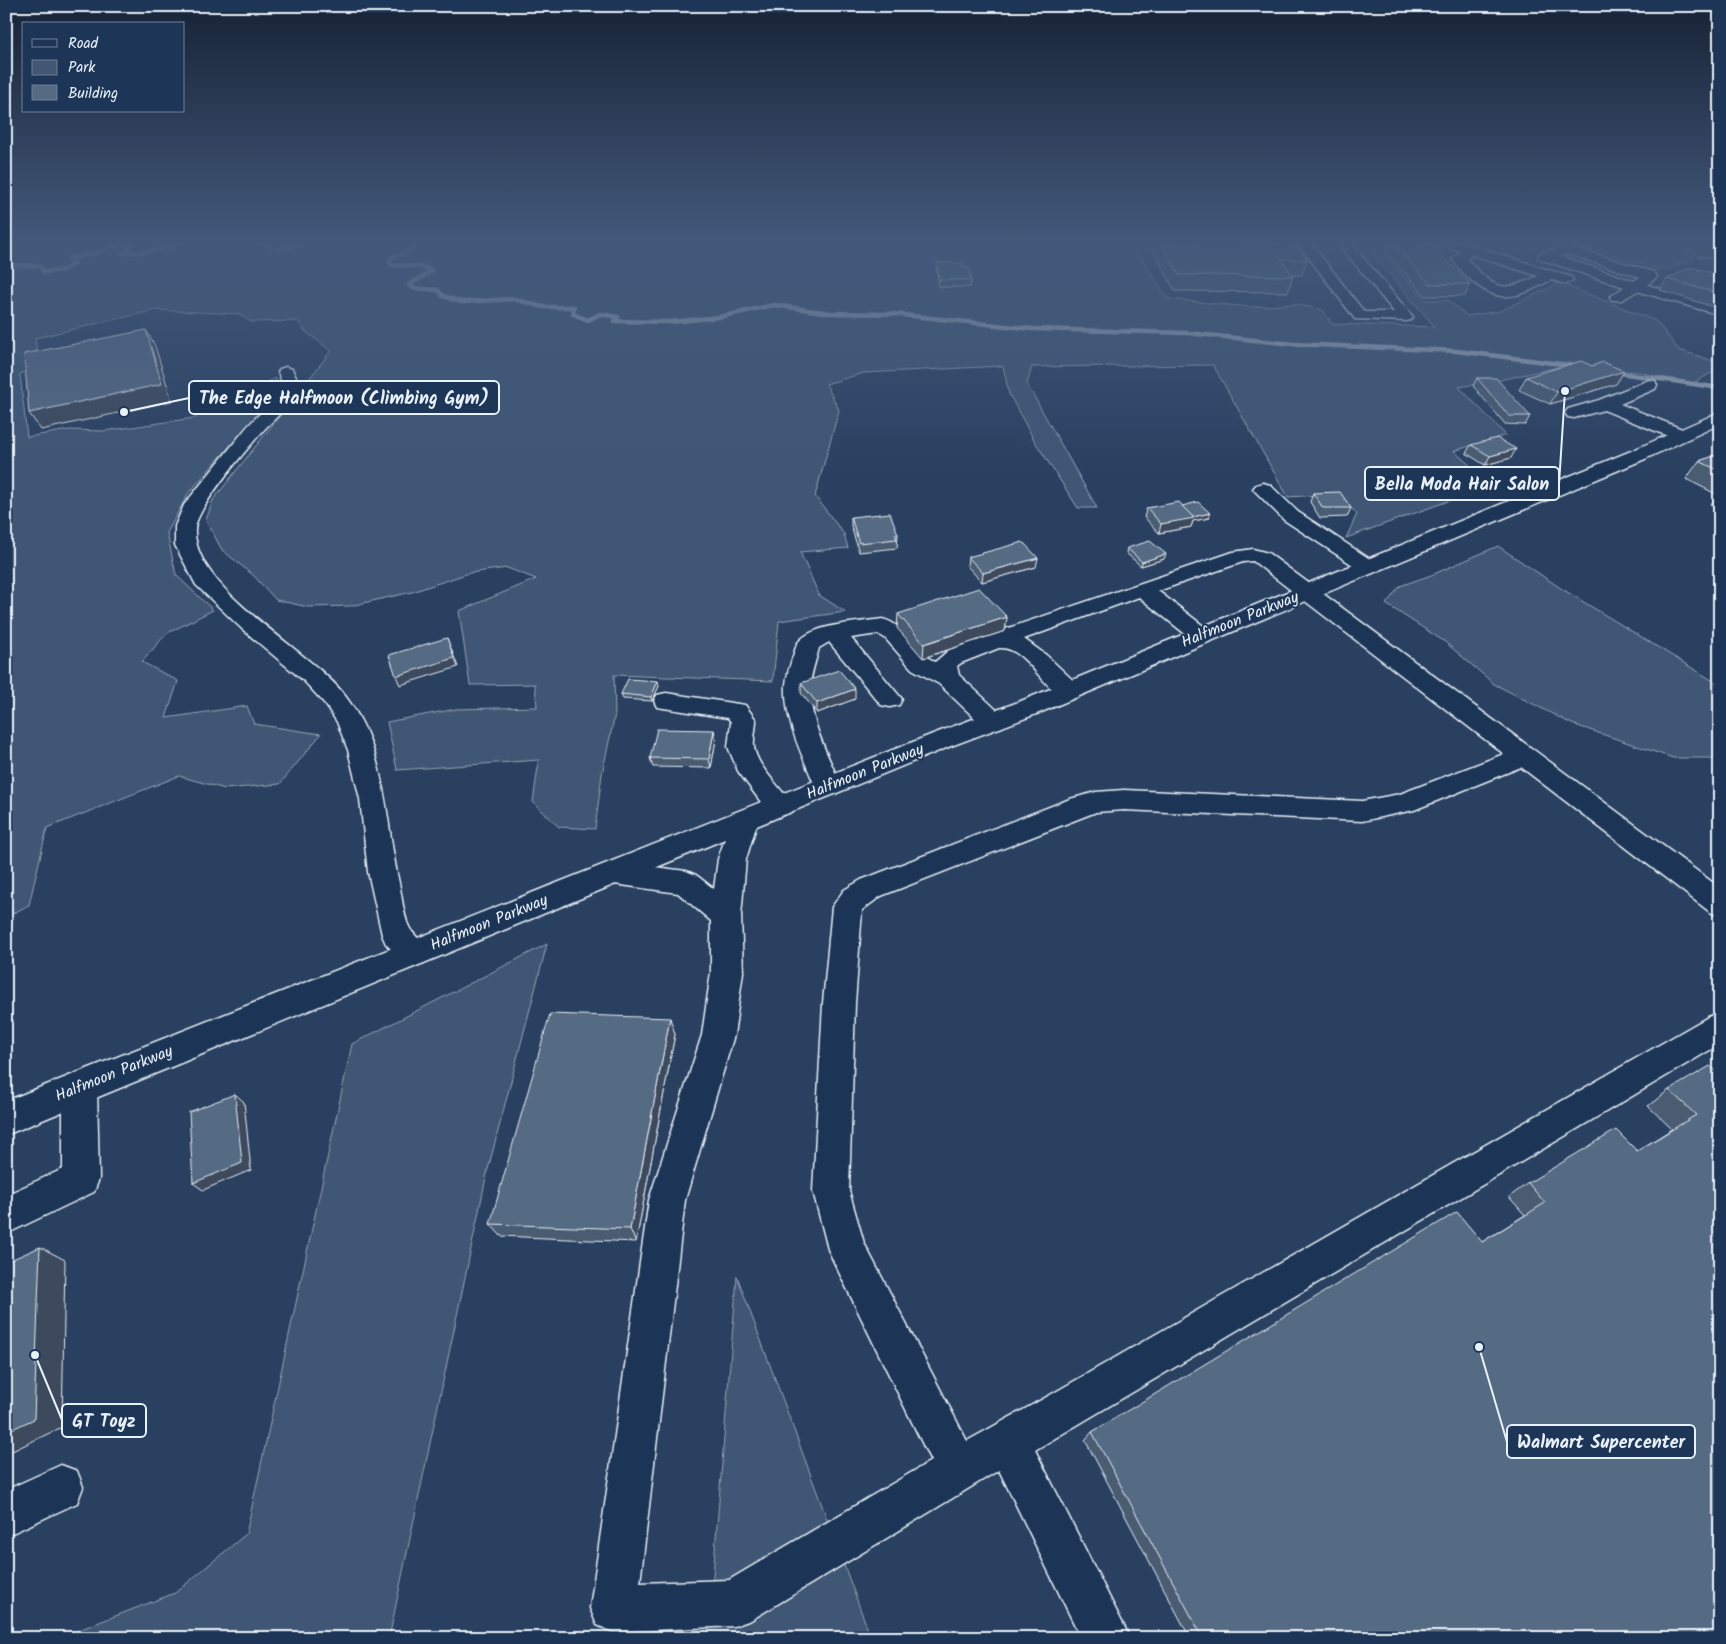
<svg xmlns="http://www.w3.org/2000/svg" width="1726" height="1644" viewBox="0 0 1726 1644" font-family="Kalam,sans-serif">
<rect width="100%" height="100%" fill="#294061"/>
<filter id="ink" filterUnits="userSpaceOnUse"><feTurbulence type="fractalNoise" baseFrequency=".02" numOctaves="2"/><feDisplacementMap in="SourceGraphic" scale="10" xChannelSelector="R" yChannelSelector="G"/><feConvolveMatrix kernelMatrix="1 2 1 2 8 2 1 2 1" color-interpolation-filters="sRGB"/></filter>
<g filter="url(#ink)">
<g fill="#415774" stroke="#94a4b6">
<polygon points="6,243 1132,243 1168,299 1251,307 1294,304 1323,310 1332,324 1435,327 1363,243 1435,243 1450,248 1378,247 1425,300 1448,300 1467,316 1500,311 1560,283 1656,321 1679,350 1720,363 1720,368 1690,385 1639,372 1558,367 1500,380 1459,387 1506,435 1454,451 1483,477 1476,491 1346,538 1357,514 1337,494 1288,497 1213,365 1032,367 1027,384 1097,508 1078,508 1034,440 1009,394 1003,366 864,373 826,384 839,410 815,496 844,534 848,548 800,552 819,595 845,612 779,621 773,681 614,675 615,714 602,774 595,829 559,827 533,802 539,760 397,770 387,722 456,709 537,707 535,684 470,685 459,611 536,579 507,568 469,573 412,592 350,606 308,607 276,600 253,575 222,550 206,520 213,500 331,351 305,331 298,321 251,322 239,314 156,310 35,338 39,367 20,374 27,437 69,430 104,431 194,418 275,378 281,387 188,494 167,533 176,575 213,610 166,634 142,662 178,681 166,718 247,706 254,724 321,734 280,784 225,789 179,776 47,828 29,905 6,917"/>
<polygon points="1570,243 1680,243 1695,257 1665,271"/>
<polygon points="1498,546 1559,587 1720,685 1720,758 1673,758 1572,724 1494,684 1445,642 1386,604 1400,586 1434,574"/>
<polygon points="547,944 487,1173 389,1638 58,1638 175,1593 246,1534 352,1044"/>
<polygon points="737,1276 871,1638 708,1638"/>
</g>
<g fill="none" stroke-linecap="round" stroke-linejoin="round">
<g stroke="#9dabbd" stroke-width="4.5">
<polyline points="133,243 123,253 152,251 180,243"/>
<polyline points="260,243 279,249 304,243"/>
<polyline points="415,243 413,250 393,257 389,261 392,265 423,267 432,271 409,285 413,288 438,290 443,296 461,302 514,299 543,307 574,307 573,314 588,320 600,314 618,317 615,321 671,322 719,317 774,305 830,313 894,314 1033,329 1188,333 1293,344 1457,351 1577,366"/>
<polyline points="6,267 19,265 40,266 44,272 63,270 75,263 69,258 93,254 120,243"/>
<polyline points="1613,372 1720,388"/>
</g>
<defs>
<g id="minor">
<polygon points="1298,243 1311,243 1364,312 1394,312 1338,243 1351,243 1413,317 1411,320 1406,321 1355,319"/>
<path d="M1443,243H1464L1571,277L1573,280L1566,284L1551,280C1538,286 1525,295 1510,296C1487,299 1465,276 1452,259L1461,251L1444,246ZM1472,255L1538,276C1500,294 1495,289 1467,259Z"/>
<path d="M1568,246L1654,272L1657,277L1647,285L1720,306V315L1637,291L1622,300H1612L1610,297L1624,287L1540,259L1538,256L1540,253ZM1568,254L1640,277L1634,281L1559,256Z"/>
<path d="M286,367L292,369L298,382C296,403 274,418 261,433C246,450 196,508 195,529C192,589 307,648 343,693C388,750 384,816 399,883C402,896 403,914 409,927C414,937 425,942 430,953L426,962L415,966L404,962L386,944L382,935L368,872L360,799L348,750L337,722L325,704L304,681L241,628L196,585L175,545V526L184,505L247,427L278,395L282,382L278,372L280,369Z"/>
<polygon points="1649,380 1655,381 1657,385 1655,389 1620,404 1687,431 1690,435 1687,439 1681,440 1675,439 1604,410 1574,418 1568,417 1565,413 1568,409 1599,400"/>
<polygon points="1263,483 1270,485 1298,512 1376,563 1380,567 1376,571 1369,573 1362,571 1284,520 1253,489 1256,485"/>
<path d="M1253,549L1268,553L1720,888V916L1710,912L1521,767L1414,810L1362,821L1124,810L1096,812L881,896L862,910L855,1003L849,1191L864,1243L967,1441L1052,1394L1708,1017L1720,1013V1044L1035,1450L1130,1638H1081L999,1470L751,1620L734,1626L614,1632L597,1625L590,1608L649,1200L702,1035L711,972V921L678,893L614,884L604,881L600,873L604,865L614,862L686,871L696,875L714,889L718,859L734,813L744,810L754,813L758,820L746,859L741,916L743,972L734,1035L685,1200L640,1583L729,1580L931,1461L834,1262L828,1249L813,1191L823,1003L832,907L844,890L861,880L1070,799L1096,792L1124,790L1362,801L1400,794L1504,754L1253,561L1243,562L1158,591L1210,631L1213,636L1210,641L1202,643L1194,641L1139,597L1024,639L1046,655L1078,685L1081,691L1078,697C1046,705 1031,646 999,648L961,663L957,666L959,675L1002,715L1005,721L1002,727L993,730L984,727L939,684L912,669L885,638L878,634L851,638L902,699L899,705L890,707L881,705L829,642L819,648C816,660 811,673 810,686C809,721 828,755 841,786L837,793L828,796L819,793L815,786C802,754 784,720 786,685C787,671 793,657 797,644C811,623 859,623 882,619C907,625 914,651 935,662L949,650L982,637L1233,552Z"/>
<path d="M666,693L745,705L756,720C756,728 753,739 754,747C757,768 782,788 793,806L789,813L779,816L769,813L738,771L728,747L731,722L728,718L657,707L654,701L657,695Z"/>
<polygon points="80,1072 92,1077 97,1088 99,1179 94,1192 6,1234 6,1195 63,1169 63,1088 68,1077"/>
<polygon points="61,1465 77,1471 83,1487 77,1503 6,1536 6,1490"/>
</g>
<polygon id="major" points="1720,412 1720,424 1645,459 1039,713 951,746 6,1135 6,1101 933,734 1021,701 1631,451"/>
</defs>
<use href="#minor" stroke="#e8f1f8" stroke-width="3"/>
<use href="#major" stroke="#e8f1f8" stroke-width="3"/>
<use href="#minor" fill="#1d3557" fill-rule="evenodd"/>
<use href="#major" fill="#1d3557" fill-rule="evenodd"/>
</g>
<g fill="#495b71" stroke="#e8f1f8">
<polygon points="1150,243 1295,243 1307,260 1302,275 1292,275 1293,276 1288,292 1175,291"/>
<polygon points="1389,243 1429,243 1470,284 1465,296 1425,296 1386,252"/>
<polygon points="1682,243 1720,243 1720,258 1699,257"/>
<polygon points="937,263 963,268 971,280 970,287 939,287 937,270"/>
<polygon points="1720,275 1720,309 1660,290 1667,279"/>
<polygon points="1592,366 1624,371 1616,384 1550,404 1519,390 1526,377"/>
<polygon points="1477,378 1530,416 1525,425 1505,424 1473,386"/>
<polygon points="1471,445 1511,458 1485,465 1466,453"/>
<polygon points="1720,454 1720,509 1711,504 1718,495 1686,479 1699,461"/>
<polygon points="1313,493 1351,508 1347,517 1320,518 1310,502"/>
<polygon points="1182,506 1210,513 1209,518 1193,521 1191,527 1159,533 1144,517 1147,508"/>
<polygon points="851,517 898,534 897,548 859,552 851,526"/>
<polygon points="1127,548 1164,559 1141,566 1126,553"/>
<polygon points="968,557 1036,567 982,582 967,566"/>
<polygon points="898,614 1007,617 1005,631 923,658 897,628"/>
<polygon points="801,683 855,699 817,713 801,693"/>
<polygon points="659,686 652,701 623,699 621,694"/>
<polygon points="716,739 711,768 653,767 650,758"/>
<polygon points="675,1034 636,1242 501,1236 490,1224"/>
<polygon points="1720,1074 1720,1638 1190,1638 1085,1440 1092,1432 1482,1242 1525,1215 1509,1197 1528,1183 1637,1151 1672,1129 1648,1106 1669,1090"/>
</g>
<g fill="#3c4a5c" stroke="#e8f1f8">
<polygon points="146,330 155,346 172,401 41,430 29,413"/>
<polygon points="1624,371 1616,384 1550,404 1557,392"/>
<polygon points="1516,449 1511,458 1485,465 1490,456"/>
<polygon points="1210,513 1209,518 1193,521 1191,527 1159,533 1161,524"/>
<polygon points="1166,554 1164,559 1141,566 1142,562"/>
<polygon points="1038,558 1036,567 982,582 983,573"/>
<polygon points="1007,617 1005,631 923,658 924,644"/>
<polygon points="447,638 458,667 400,685 396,676"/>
<polygon points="658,681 659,686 652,701 651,697"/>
<polygon points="855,689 855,699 817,713 817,703"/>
<polygon points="714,730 716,739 711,768 709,759"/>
<polygon points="670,1018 675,1034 636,1242 630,1229"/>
<polygon points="235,1094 244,1102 251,1170 203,1190 193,1183"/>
<polygon points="40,1247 65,1260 62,1427 6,1454 6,1432"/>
</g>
<g fill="#556a83" stroke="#e8f1f8">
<polygon points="1161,243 1295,243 1307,260 1281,259 1293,276 1179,275"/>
<polygon points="1392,243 1429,243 1470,284 1430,284"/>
<polygon points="937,263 962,263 963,268 969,268 971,280 939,280"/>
<polygon points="1691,267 1720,275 1720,294 1667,279"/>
<polygon points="146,330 162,384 29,413 24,354"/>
<polygon points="1581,361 1592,366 1603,362 1624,371 1557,392 1526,377"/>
<polygon points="1477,378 1496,378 1530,416 1509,416"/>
<polygon points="1497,438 1516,449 1490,456 1471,445"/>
<polygon points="1720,454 1720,471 1699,461"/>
<polygon points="1340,492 1351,508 1323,508 1313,493"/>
<polygon points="1179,502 1194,518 1161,524 1147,508"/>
<polygon points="1198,502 1210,513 1193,517 1182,506"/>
<polygon points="890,513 898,534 895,534 897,539 859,543 851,517"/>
<polygon points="1150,541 1166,554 1142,562 1127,548"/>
<polygon points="1023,542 1038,558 983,573 968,557"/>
<polygon points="979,588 1007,617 924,644 898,614"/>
<polygon points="447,638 454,658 396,676 389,655"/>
<polygon points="839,670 855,689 817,703 801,683"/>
<polygon points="628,679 658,681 651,697 621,694"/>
<polygon points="657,729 714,730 709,759 650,758"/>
<polygon points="550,1014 670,1018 630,1229 490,1224"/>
<polygon points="1710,1066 1720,1074 1720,1638 1203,1638 1092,1432 1457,1212 1482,1242 1545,1203 1528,1183 1616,1130 1637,1151 1696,1115 1669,1090"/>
<polygon points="235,1094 242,1163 193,1183 189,1112"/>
<polygon points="40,1247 34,1419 6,1432 6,1262"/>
</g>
</g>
<linearGradient id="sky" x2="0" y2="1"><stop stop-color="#172335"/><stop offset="0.51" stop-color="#43597b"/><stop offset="1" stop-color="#43597b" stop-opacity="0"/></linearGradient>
<rect width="1726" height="473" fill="url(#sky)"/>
<g text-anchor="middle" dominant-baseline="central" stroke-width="4" stroke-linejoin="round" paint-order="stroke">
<g font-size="16" fill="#e8f1f8" stroke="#1d3557">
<text transform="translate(1240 620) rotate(-22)">Halfmoon Parkway</text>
<text transform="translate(865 772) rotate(-22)">Halfmoon Parkway</text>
<text transform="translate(489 923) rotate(-22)">Halfmoon Parkway</text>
<text transform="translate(114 1074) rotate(-22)">Halfmoon Parkway</text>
</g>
</g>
<path fill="none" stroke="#e8f1f8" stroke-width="2" d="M124 412L189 398M1565 391L1559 484M35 1355L62 1420M1479 1347L1507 1442"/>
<g fill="#e8f1f8" stroke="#1d3557" stroke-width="2">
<circle cx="124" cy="412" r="5"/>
<circle cx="1565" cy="391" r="5"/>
<circle cx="35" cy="1355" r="5"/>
<circle cx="1479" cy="1347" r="5"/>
</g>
<g fill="#1d3557" stroke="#e8f1f8" stroke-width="2">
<rect x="189" y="381" width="310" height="33" rx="5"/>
<rect x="1365" y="467" width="194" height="33" rx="5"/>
<rect x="62" y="1404" width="84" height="33" rx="5"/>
<rect x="1507" y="1425" width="188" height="33" rx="5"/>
</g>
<g font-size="18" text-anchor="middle" font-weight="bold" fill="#e8f1f8">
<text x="344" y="404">The Edge Halfmoon (Climbing Gym)</text>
<text x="1462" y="490">Bella Moda Hair Salon</text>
<text x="104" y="1427">GT Toyz</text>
<text x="1601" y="1448">Walmart Supercenter</text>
</g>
<rect width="1726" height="1644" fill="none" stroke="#1d3557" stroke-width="25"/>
<rect x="12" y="12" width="1701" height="1619" fill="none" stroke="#e8f1f8" stroke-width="2" filter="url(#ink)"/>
<rect x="22" y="22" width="162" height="90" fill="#1d3557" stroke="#6e8097"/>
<rect x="32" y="39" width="25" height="8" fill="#1d3557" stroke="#6e8097"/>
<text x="68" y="48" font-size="15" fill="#e8f1f8">Road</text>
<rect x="32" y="60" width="25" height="15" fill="#415774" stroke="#6e8097"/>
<text x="68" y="72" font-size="15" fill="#e8f1f8">Park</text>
<rect x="32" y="85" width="25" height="15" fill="#556a83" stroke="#6e8097"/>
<text x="68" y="98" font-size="15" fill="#e8f1f8">Building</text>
</svg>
